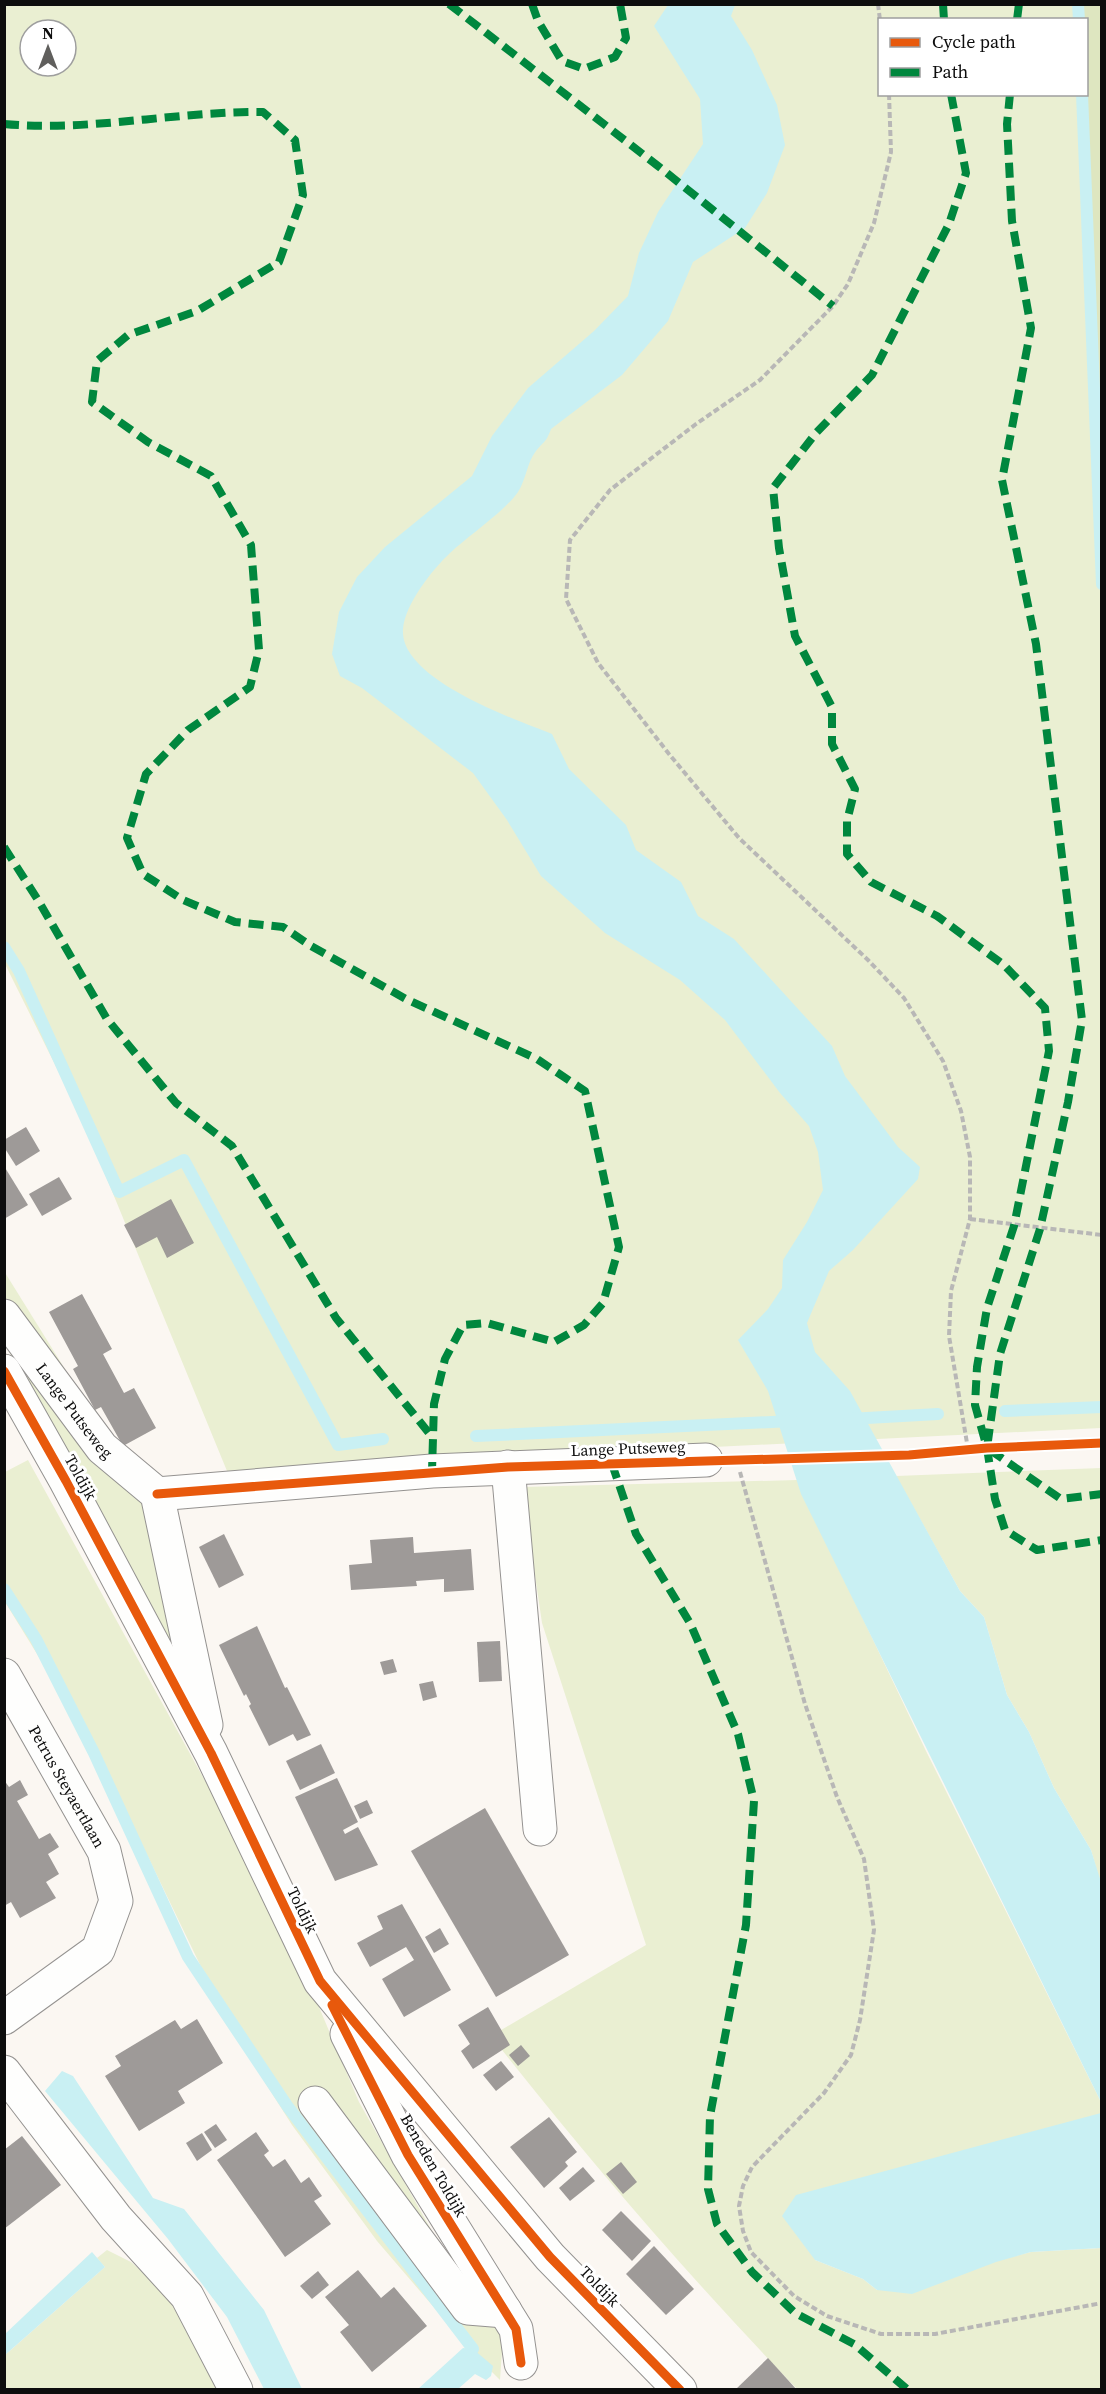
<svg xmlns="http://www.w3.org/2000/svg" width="1106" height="2394" viewBox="0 0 1106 2394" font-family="'Source Serif 4',serif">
<rect width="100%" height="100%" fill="#fbf7f2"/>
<g fill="#eaefd2" fill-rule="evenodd">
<path d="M5,5H1077L1078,19L880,20V94L1081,95L1102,545L1101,1428L227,1471L84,1123L5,964ZM30,30H66V66H30Z"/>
<polygon points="4,1271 68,1374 59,1379 5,1302"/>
<polygon points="5,1344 144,1500 195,1699"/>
<polygon points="28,1460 284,1924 359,2102 441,2247 503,2337 500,2380 474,2354 377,2241 292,2125 231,2029 98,1753 5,1602 5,1472"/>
<polygon points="1101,1468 1101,1885 1091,1850 1054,1788 1029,1732 1007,1695 984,1617 960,1591 896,1476"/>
<path d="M797,1480L926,1751L1101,2102L1100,2116L815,2260L863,2279L877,2290L1031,2252L1101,2248V2389H797C689,2277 588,2159 491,2036L646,1945L542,1623L522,1487Z"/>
<polygon points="107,2250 131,2262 187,2312 225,2389 5,2389 4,2356 105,2267 97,2258"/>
</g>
<polygon fill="#dee6c0" points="1077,5 1102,5 1101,545 1081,95 1086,94 1086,20 1078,19"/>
<g fill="#c9f0f3">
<path d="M668,5H735L731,16L752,50L777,105L785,145L767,193L745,228L693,262L668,321L622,375L551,429C546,443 544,441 536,451C527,462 526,480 518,492C505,511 468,536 450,553C432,570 405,604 403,629C399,679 514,719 552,734L569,769L626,825L636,850L681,882L698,916L734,939L832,1046L845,1076L898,1147L920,1167L918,1179L853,1250L829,1271L807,1323L815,1352L850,1391L960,1591L984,1617L1007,1695L1029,1732L1054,1788L1091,1850L1102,1885L1101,2102L801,1494L768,1391L738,1340L768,1309L782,1288L783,1260L807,1222L823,1190L818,1152L809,1126L780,1093L725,1020L680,980L605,933L541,876L507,820L473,773L362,688L340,676L332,654L339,612L357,577L385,547L472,476L492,436L528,388L594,331L628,296L639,253L658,212L703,144L700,99L654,26Z"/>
<polygon points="62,2071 73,2076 153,2198 184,2209 264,2310 302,2389 264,2389 227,2317 168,2239 45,2091"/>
<polygon points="1101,2113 1101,2248 1031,2252 996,2262 912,2294 877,2290 863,2279 815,2260 782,2216 796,2195"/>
<polygon points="92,2252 105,2267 5,2355 5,2334"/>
<polygon points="463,2348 473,2349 493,2366 491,2376 486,2380 475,2374 458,2389 418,2389"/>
</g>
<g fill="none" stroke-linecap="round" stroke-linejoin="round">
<g stroke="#c9f0f3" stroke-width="12">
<polyline points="1078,4 1079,20"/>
<polyline points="1082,94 1102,584"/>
<polyline points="4,947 19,971 119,1192 184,1160 338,1445 383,1439"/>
<polyline points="1005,1411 1102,1407"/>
<polyline points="849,1419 938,1414"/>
<polyline points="476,1436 792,1421"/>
<polyline points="4,1589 36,1639 94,1753 188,1957 288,2107 473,2349"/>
</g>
</g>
<g fill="#9e9a98">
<polygon points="26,1127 40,1151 16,1166 4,1147 4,1140"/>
<polygon points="4,1166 28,1205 4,1219"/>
<polygon points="59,1177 72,1199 42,1216 29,1194"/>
<polygon points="171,1199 194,1243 167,1258 157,1237 136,1248 124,1225"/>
<polygon points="82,1294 112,1349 103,1354 124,1393 134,1388 156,1428 123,1446 101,1407 95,1410 73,1369 78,1366 49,1312"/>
<polygon points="224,1534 244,1575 219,1588 199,1547"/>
<polygon points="413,1537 414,1553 471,1549 474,1590 444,1592 444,1579 416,1581 417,1586 351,1590 349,1565 372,1563 370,1540"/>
<polygon points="257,1626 285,1688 287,1687 311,1735 297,1741 293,1734 269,1746 249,1706 251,1704 246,1694 244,1696 219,1645"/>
<polygon points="500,1641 502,1681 479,1682 477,1642"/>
<polygon points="393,1659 397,1672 384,1675 380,1662"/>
<polygon points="433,1681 437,1697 423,1701 419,1684"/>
<polygon points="321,1744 335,1773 300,1790 286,1761"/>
<polygon points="337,1778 358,1822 343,1830 345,1834 358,1827 378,1865 335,1881 295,1797"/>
<polygon points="4,1780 9,1787 20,1780 28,1795 17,1801 39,1839 50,1833 59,1847 48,1854 59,1874 46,1882 56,1898 20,1918 11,1902 4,1906"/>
<polygon points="367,1800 373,1813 360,1819 354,1806"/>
<polygon points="485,1808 569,1955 496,1997 411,1851"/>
<polygon points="402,1904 451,1990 404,2017 382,1979 414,1960 406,1947 370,1967 357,1943 383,1929 377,1916"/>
<polygon points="440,1928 449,1944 434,1953 425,1937"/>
<polygon points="488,2007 510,2045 473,2069 461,2051 470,2044 458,2025"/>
<polygon points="197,2019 223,2063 178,2091 185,2103 139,2131 105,2076 121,2066 115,2056 175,2020 181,2029"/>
<polygon points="521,2045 530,2056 518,2066 509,2055"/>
<polygon points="501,2061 514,2077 496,2091 483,2075"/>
<polygon points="549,2117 577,2152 565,2162 568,2166 564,2170 544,2188 510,2147"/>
<polygon points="216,2124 227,2140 215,2148 204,2132"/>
<polygon points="256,2132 269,2151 264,2155 273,2167 285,2159 301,2183 309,2177 322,2196 314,2201 331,2224 285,2257 217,2160"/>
<polygon points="202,2133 212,2150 197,2161 186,2143"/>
<polygon points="22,2136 61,2185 4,2229 4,2150"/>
<polygon points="621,2162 637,2182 623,2194 606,2174"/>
<polygon points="583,2167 595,2181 570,2201 559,2188"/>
<polygon points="621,2211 651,2241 632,2261 602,2230"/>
<polygon points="654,2246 694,2289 666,2315 626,2274"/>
<polygon points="358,2270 381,2298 394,2287 427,2326 372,2372 340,2332 349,2325 325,2297"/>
<polygon points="318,2271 329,2285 312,2299 300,2286"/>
<polygon points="768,2358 797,2390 735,2390"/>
</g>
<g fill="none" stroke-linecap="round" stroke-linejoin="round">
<defs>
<g id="minor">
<path id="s1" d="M4,1316L102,1448L157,1494L206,1725"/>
<polyline points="4,1371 66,1481 211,1753 320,1981 550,2257 680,2390"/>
<polyline points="508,1467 540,1829"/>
<polyline points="157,1494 432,1471 706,1460"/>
<path id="s2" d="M4,1675L104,1851L116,1901L98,1950L4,2018"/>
<polyline points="347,2034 408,2155 516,2329 521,2363"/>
<polyline points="4,2072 116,2218 187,2296 236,2390"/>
<polyline points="315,2103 468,2308 505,2311"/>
</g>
</defs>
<use href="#minor" stroke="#949290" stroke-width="35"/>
<g stroke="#b8b7b6" stroke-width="4" stroke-dasharray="6 3" stroke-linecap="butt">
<polyline points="878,4 880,20"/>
<polyline points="889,94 891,152 874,223 848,284 833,306 760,380 696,424 610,490 570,540 566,599 598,663 669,754 739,838 868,960 904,998 943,1061 961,1111 970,1157 970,1219 951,1291 949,1336 968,1449"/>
<polyline points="970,1219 1102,1235"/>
<polyline points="740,1472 805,1704 837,1797 864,1859 874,1930 860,2020 851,2055 824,2093 752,2167 743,2186 739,2206 743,2231 751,2252 794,2296 827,2316 881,2334 935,2334 1102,2303"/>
</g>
<use href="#minor" stroke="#fefefd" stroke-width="33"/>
<g stroke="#00873e" stroke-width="8" stroke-dasharray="15 8" stroke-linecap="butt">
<polyline points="449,4 658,166 833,306"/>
<polyline points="532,4 538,21 562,61 584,69 615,57 626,38 620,4"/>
<polyline points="943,4 944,20"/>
<polyline points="1017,20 1019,4"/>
<polyline points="951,94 966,173 949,224 872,375 816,433 773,488 779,548 795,636 832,707 832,744 855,789 847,821 847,854 871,882 937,916 1004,965 1045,1008 1049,1051 1014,1226 987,1308 977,1367 975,1405 987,1448 995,1499 1005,1530 1037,1550 1102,1540"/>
<polyline points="1010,94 1007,124 1012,221 1031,328 1002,480 1036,644 1082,1020 1068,1102 1040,1229 1000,1354 987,1448 1061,1499 1102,1494"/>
<path d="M4,124C90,132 177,111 263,112L295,140L303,195L279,262L197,311L128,335L97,361L92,402L148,442L211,476L251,545L259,650L250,687L188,730L146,774L127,838L143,874L183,900L235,922L283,927L311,946L406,999L537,1059L585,1091L619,1247L603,1303L584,1325L554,1342L487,1323L463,1325L445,1359L434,1404L432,1471"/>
<polyline points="4,847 38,900 107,1019 176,1103 232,1146 336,1318 433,1438"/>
<polyline points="612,1464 636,1534 690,1623 738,1734 754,1801 746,1925 710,2116 708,2189 717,2224 752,2272 795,2313 854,2344 908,2390"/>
</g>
<defs>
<g id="cycleway">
<polyline points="4,1371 66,1481 211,1753 320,1981 550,2257 680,2390"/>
<polyline points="157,1494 508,1467 909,1455 987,1448 1102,1443"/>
<polyline points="332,2005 408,2155 516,2329 521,2363"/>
</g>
</defs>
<use href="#cycleway" stroke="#fff" stroke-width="13"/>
<use href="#cycleway" stroke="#e8590c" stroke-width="9"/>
</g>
<g text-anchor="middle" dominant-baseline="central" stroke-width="6" stroke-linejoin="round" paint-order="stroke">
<g font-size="16" fill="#0d0d0d" stroke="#fff">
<text stroke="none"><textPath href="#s1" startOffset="118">Lange Putseweg</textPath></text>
<text transform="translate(628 1448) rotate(-2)">Lange Putseweg</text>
<text transform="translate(81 1477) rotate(61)">Toldijk</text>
<text stroke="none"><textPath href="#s2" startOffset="128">Petrus Steyaertlaan</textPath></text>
<text transform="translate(303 1910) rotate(64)">Toldijk</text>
<text transform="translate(434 2165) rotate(60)">Beneden Toldijk</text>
<text transform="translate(600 2286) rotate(46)">Toldijk</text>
</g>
</g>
<rect width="1106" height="2394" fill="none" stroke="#0d0d0d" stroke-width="12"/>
<rect x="878" y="18" width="210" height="78" fill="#ffffff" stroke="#9e9e9e" stroke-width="1.5"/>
<rect x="890" y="38" width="30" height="9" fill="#e8590c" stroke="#9e9e9e" stroke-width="1.5"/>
<text x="932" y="48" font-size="18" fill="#0d0d0d">Cycle path</text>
<rect x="890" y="68" width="30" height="9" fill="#00873e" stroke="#9e9e9e" stroke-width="1.5"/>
<text x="932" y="78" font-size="18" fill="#0d0d0d">Path</text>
<g transform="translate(48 48)"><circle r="28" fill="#ffffff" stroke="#9e9e9e" stroke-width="1.5"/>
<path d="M0-4.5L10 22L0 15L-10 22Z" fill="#605f5d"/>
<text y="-9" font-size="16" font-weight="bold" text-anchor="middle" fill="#0d0d0d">N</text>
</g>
</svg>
